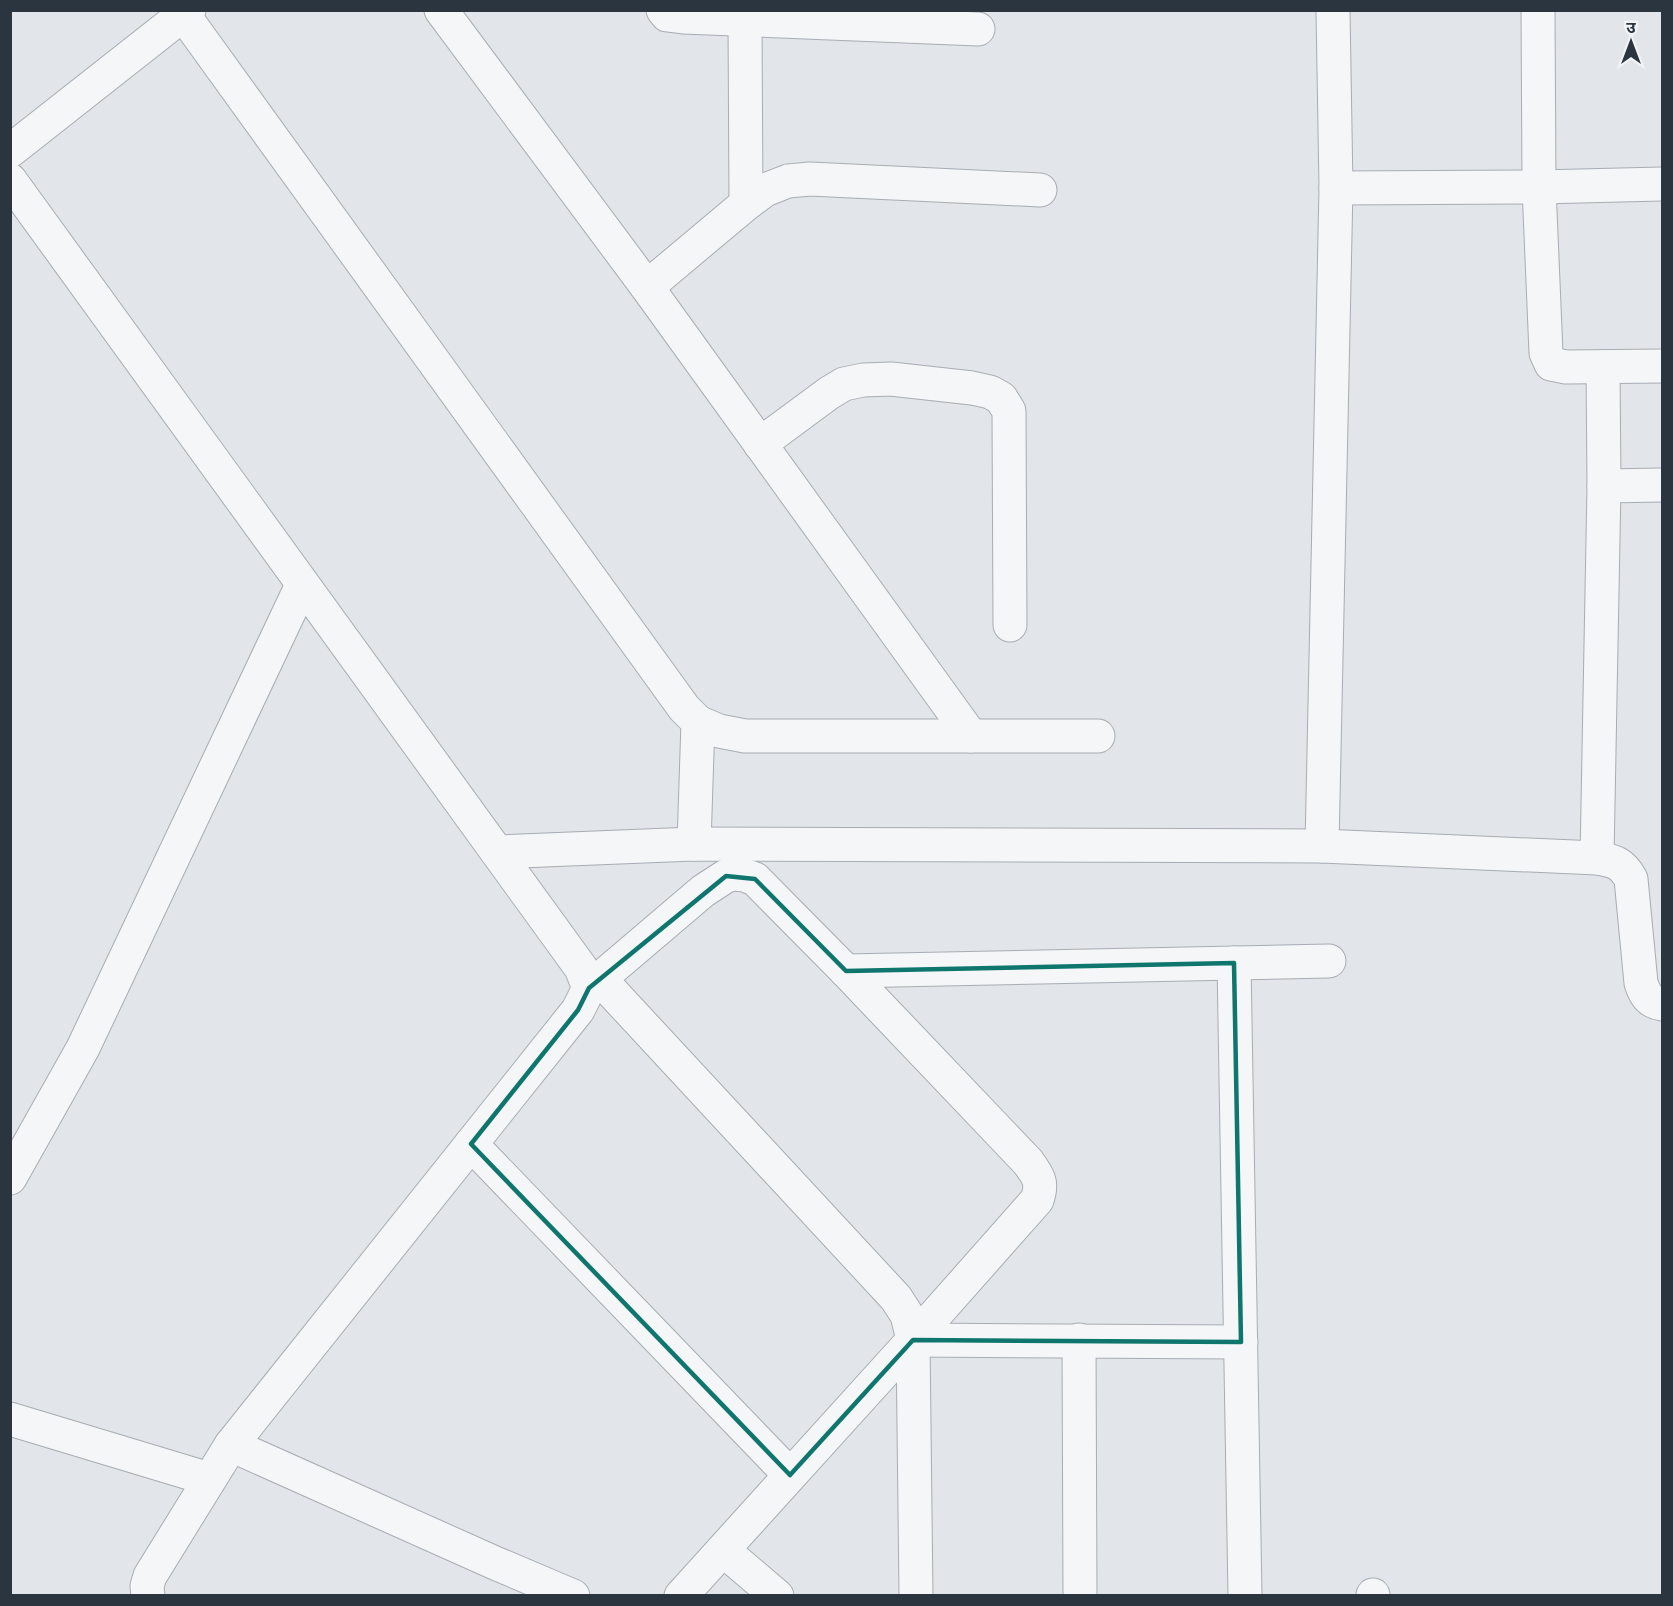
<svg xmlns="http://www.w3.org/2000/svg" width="1673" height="1606" viewBox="0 0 1673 1606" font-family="'Archivo Narrow','Noto Sans Devanagari',sans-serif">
<rect width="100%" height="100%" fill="#e2e5e9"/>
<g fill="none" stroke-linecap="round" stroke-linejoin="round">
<defs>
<g id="minor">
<polyline points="180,10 684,708 698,722 719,731 745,736 1098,736"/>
<polyline points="441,10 647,287 971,736"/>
<polyline points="663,10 667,15 683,17 978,29"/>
<polyline points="1538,10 1539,187 1546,353 1551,364 1566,367 1662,366"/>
<polyline points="745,20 746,204"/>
<polyline points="10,151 189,10"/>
<polyline points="10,180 581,968 589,988 578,1010 231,1445 150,1576 147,1586 148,1596"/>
<polyline points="1336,188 1539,187 1662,184"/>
<polyline points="647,287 746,204 765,190 788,181 810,179 1040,190"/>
<polyline points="760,444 829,393 844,384 863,380 891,379 972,388 990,392 1001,398 1009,411 1010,625"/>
<polyline points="1604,486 1662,485"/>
<polyline points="694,844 698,722"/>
<polyline points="1322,846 1336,188 1333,10"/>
<path d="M497,852L694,844L1322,846L1597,858C1615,861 1622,863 1631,879L1641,983C1645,995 1649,1002 1662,1004"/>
<polyline points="1597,858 1604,486 1603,367"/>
<polyline points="1234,963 1245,1596"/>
<polyline points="846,971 1329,961"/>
<polyline points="600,979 896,1298 907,1315 913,1340 916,1596"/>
<path d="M589,988L703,891L726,876L735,874L744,875L755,879L846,971L1028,1162C1039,1177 1043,1183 1037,1200L913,1340L681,1596"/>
<polyline points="471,1144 790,1475"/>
<polyline points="10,1178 83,1048 302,585"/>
<polyline points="913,1340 1241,1342"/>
<polyline points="1079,1340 1080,1596"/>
<polyline points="10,1419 209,1479"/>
<polyline points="231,1445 495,1563 573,1596"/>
<polyline points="723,1550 777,1596"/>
<polyline points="1373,1595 1373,1596"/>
</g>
</defs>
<use href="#minor" stroke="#a7adb3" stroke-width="35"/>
<use href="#minor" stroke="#f4f6f8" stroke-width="33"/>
</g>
<path fill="none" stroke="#0f766e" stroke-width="4.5" stroke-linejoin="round" d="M726,876L755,879L846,971L1234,963L1241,1342L913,1340L790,1475L471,1144L578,1010L589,988Z"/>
<rect width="1673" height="1606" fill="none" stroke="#2b3540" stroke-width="24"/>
<g transform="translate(1631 42)" stroke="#f1f4f7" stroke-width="4.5" paint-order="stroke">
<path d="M0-4.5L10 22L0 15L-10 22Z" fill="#2b3540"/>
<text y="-9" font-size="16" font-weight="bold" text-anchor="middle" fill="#2b3540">उ</text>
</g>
</svg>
